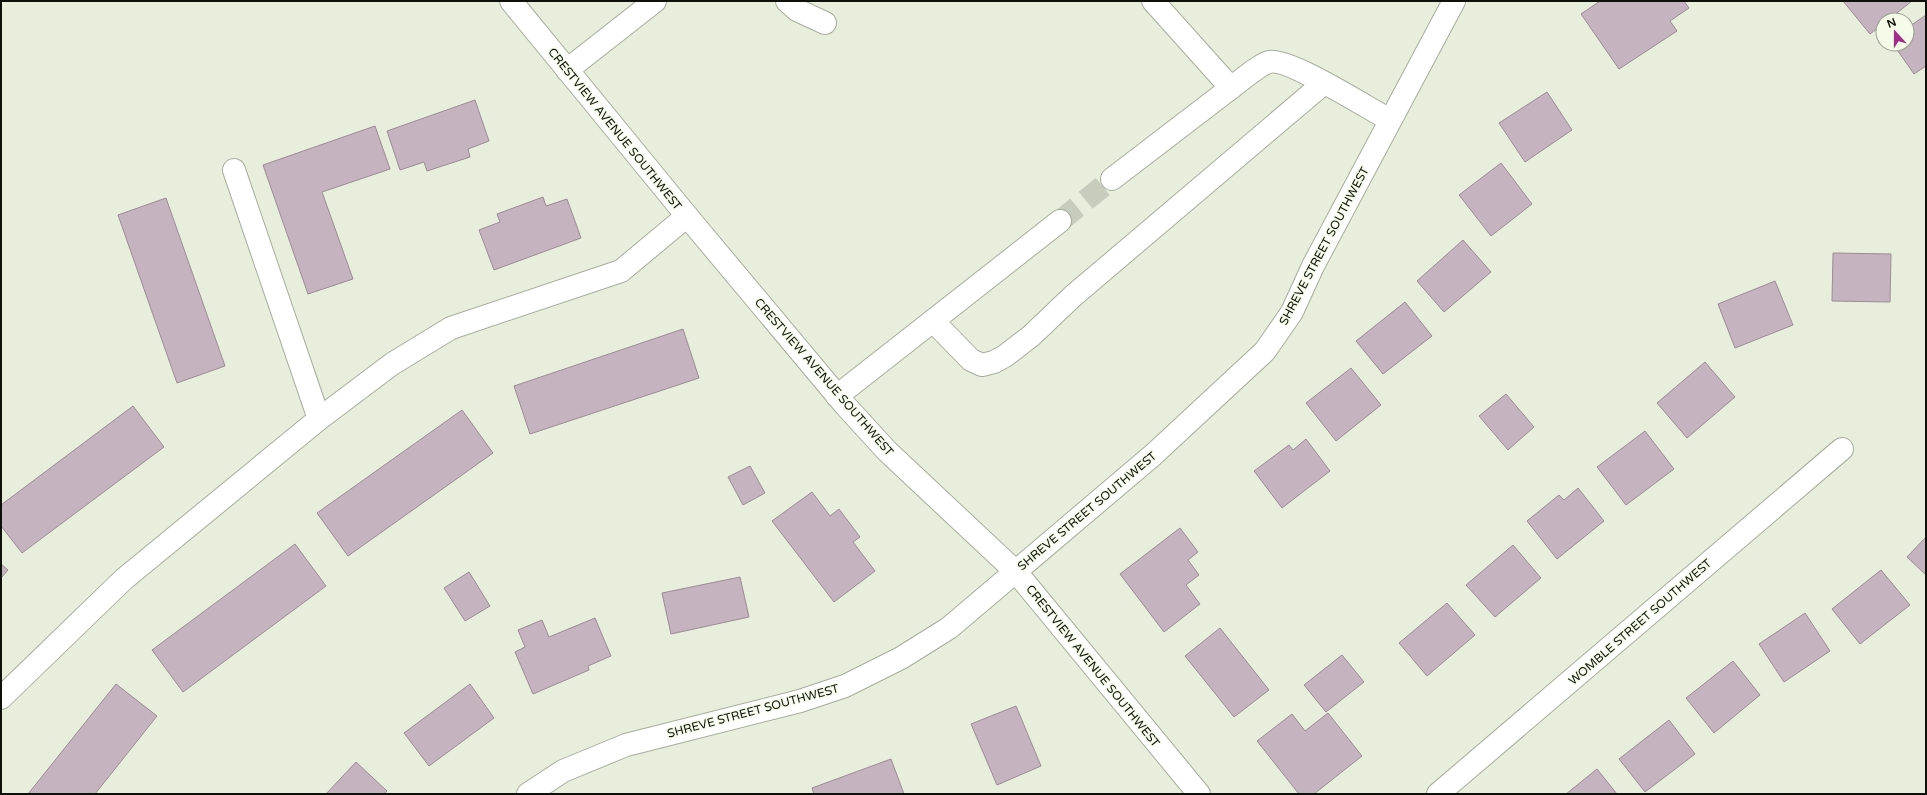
<svg xmlns="http://www.w3.org/2000/svg" width="1927" height="795" viewBox="0 0 1927 795" font-family="'Varela Round',sans-serif">
<rect width="100%" height="100%" fill="#e7eedb"/>
<g fill="#c5b3bf" stroke="#9c8b96">
<polygon points="1600,1 1684,1 1689,8 1670,21 1677,31 1619,69 1581,14"/>
<polygon points="1843,1 1912,1 1888,20 1883,20 1883,24 1870,34"/>
<polygon points="1926,15 1926,66 1914,74 1893,44 1907,44 1907,28"/>
<polygon points="1547,92 1572,130 1525,162 1499,123"/>
<polygon points="475,100 489,141 468,149 470,157 427,171 424,162 400,170 387,131"/>
<polygon points="375,126 390,169 322,192 353,279 308,294 263,165"/>
<polygon points="1501,163 1532,204 1491,236 1459,195"/>
<polygon points="543,197 546,206 567,199 581,238 494,270 479,230 500,222 497,214"/>
<polygon points="166,198 225,366 177,383 118,215"/>
<polygon points="1463,240 1491,272 1444,312 1417,281"/>
<polygon points="1833,253 1891,254 1890,302 1832,301"/>
<polygon points="1775,281 1793,325 1735,348 1718,304"/>
<polygon points="1405,302 1432,336 1383,374 1356,341"/>
<polygon points="683,329 699,378 530,434 514,386"/>
<polygon points="1705,362 1735,397 1687,438 1657,403"/>
<polygon points="1351,368 1381,405 1336,441 1306,403"/>
<polygon points="1506,394 1534,427 1508,450 1479,416"/>
<polygon points="133,406 164,447 22,553 1,526 1,505"/>
<polygon points="462,410 493,453 348,556 317,513"/>
<polygon points="1645,431 1674,469 1626,505 1597,467"/>
<polygon points="1306,439 1330,471 1282,508 1254,471 1289,445 1293,450"/>
<polygon points="750,466 765,493 743,505 728,477"/>
<polygon points="1578,488 1604,521 1557,559 1527,521 1559,495 1564,500"/>
<polygon points="812,492 830,516 839,509 860,537 853,542 875,571 834,602 772,521"/>
<polygon points="1180,528 1198,552 1188,560 1199,575 1186,585 1200,604 1164,632 1120,574"/>
<polygon points="1926,537 1926,575 1907,557"/>
<polygon points="295,544 326,586 183,692 152,650"/>
<polygon points="1513,545 1541,578 1495,617 1466,585"/>
<polygon points="1,564 8,570 1,578"/>
<polygon points="1881,570 1910,605 1860,644 1832,609"/>
<polygon points="469,572 490,606 465,621 444,588"/>
<polygon points="740,577 749,617 671,634 662,593"/>
<polygon points="1447,603 1475,635 1427,676 1399,643"/>
<polygon points="1805,613 1830,651 1784,682 1759,644"/>
<polygon points="595,618 611,656 588,666 589,670 533,694 515,652 525,647 518,630 542,620 549,637"/>
<polygon points="1220,628 1269,690 1234,717 1185,656"/>
<polygon points="1342,655 1364,682 1326,712 1304,685"/>
<polygon points="1733,661 1760,695 1714,733 1686,698"/>
<polygon points="116,684 157,716 95,794 28,794"/>
<polygon points="470,684 494,718 429,766 404,733"/>
<polygon points="1016,706 1041,766 997,785 971,724"/>
<polygon points="1328,713 1362,756 1314,794 1299,794 1257,741 1292,714 1305,731"/>
<polygon points="1669,720 1695,754 1645,792 1619,759"/>
<polygon points="891,759 904,794 814,794 812,788"/>
<polygon points="356,762 387,791 384,794 326,794"/>
<polygon points="1597,769 1617,794 1566,794"/>
</g>
<g fill="none" stroke-linecap="round" stroke-linejoin="round">
<polyline stroke="#c6cdbc" stroke-width="22" stroke-dasharray="22 11" stroke-linecap="butt" points="1060,221 1112,179"/>
<defs>
<g id="minor">
<polyline points="511,1 687,216 845,405 887,451 1016,572 1199,794"/>
<polyline points="787,1 797,10 825,23"/>
<polyline points="1153,1 1231,88"/>
<polyline points="567,70 655,1"/>
<polyline points="234,170 319,419"/>
<path d="M1112,179L1253,71C1258,68 1264,63 1269,62C1288,57 1369,109 1390,120"/>
<polyline points="933,321 971,360 982,365 994,362 1005,356 1031,336 1073,296 1324,83"/>
<polyline points="837,396 1060,221"/>
<polyline points="1,698 124,579 319,419 392,364 451,328 621,271 687,216"/>
<polyline points="528,794 563,771 626,745 800,701 845,686 901,658 949,628 1153,455 1265,351 1292,312 1313,266 1454,1"/>
<polyline points="1438,794 1842,449"/>
</g>
</defs>
<use href="#minor" stroke="#a7ad9c" stroke-width="24"/>
<use href="#minor" stroke="#fff" stroke-width="22"/>
</g>
<g text-anchor="middle" dominant-baseline="central" stroke-width="3" stroke-linejoin="round" paint-order="stroke">
<g font-size="12" fill="#0e100a" stroke="#f4fbe8">
<text transform="translate(615 129) rotate(51)">CRESTVIEW AVENUE SOUTHWEST</text>
<text transform="translate(1324 246) rotate(-62)">SHREVE STREET SOUTHWEST</text>
<text transform="translate(824 377) rotate(49)">CRESTVIEW AVENUE SOUTHWEST</text>
<text transform="translate(1087 511) rotate(-40)">SHREVE STREET SOUTHWEST</text>
<text transform="translate(1640 622) rotate(-41)">WOMBLE STREET SOUTHWEST</text>
<text transform="translate(1093 666) rotate(51)">CRESTVIEW AVENUE SOUTHWEST</text>
<text transform="translate(753 711) rotate(-15)">SHREVE STREET SOUTHWEST</text>
</g>
</g>
<rect width="1927" height="795" fill="none" stroke="#0e100a" stroke-width="4"/>
<g transform="translate(1895 32) rotate(339)"><circle r="19" fill="#f4fbe8" stroke="#989d8f"/>
<path d="M0-3L7 15L0 10L-7 15Z" fill="#a02d88"/>
<text y="-6" font-size="11" font-weight="bold" text-anchor="middle" fill="#0e100a">N</text>
</g>
</svg>
